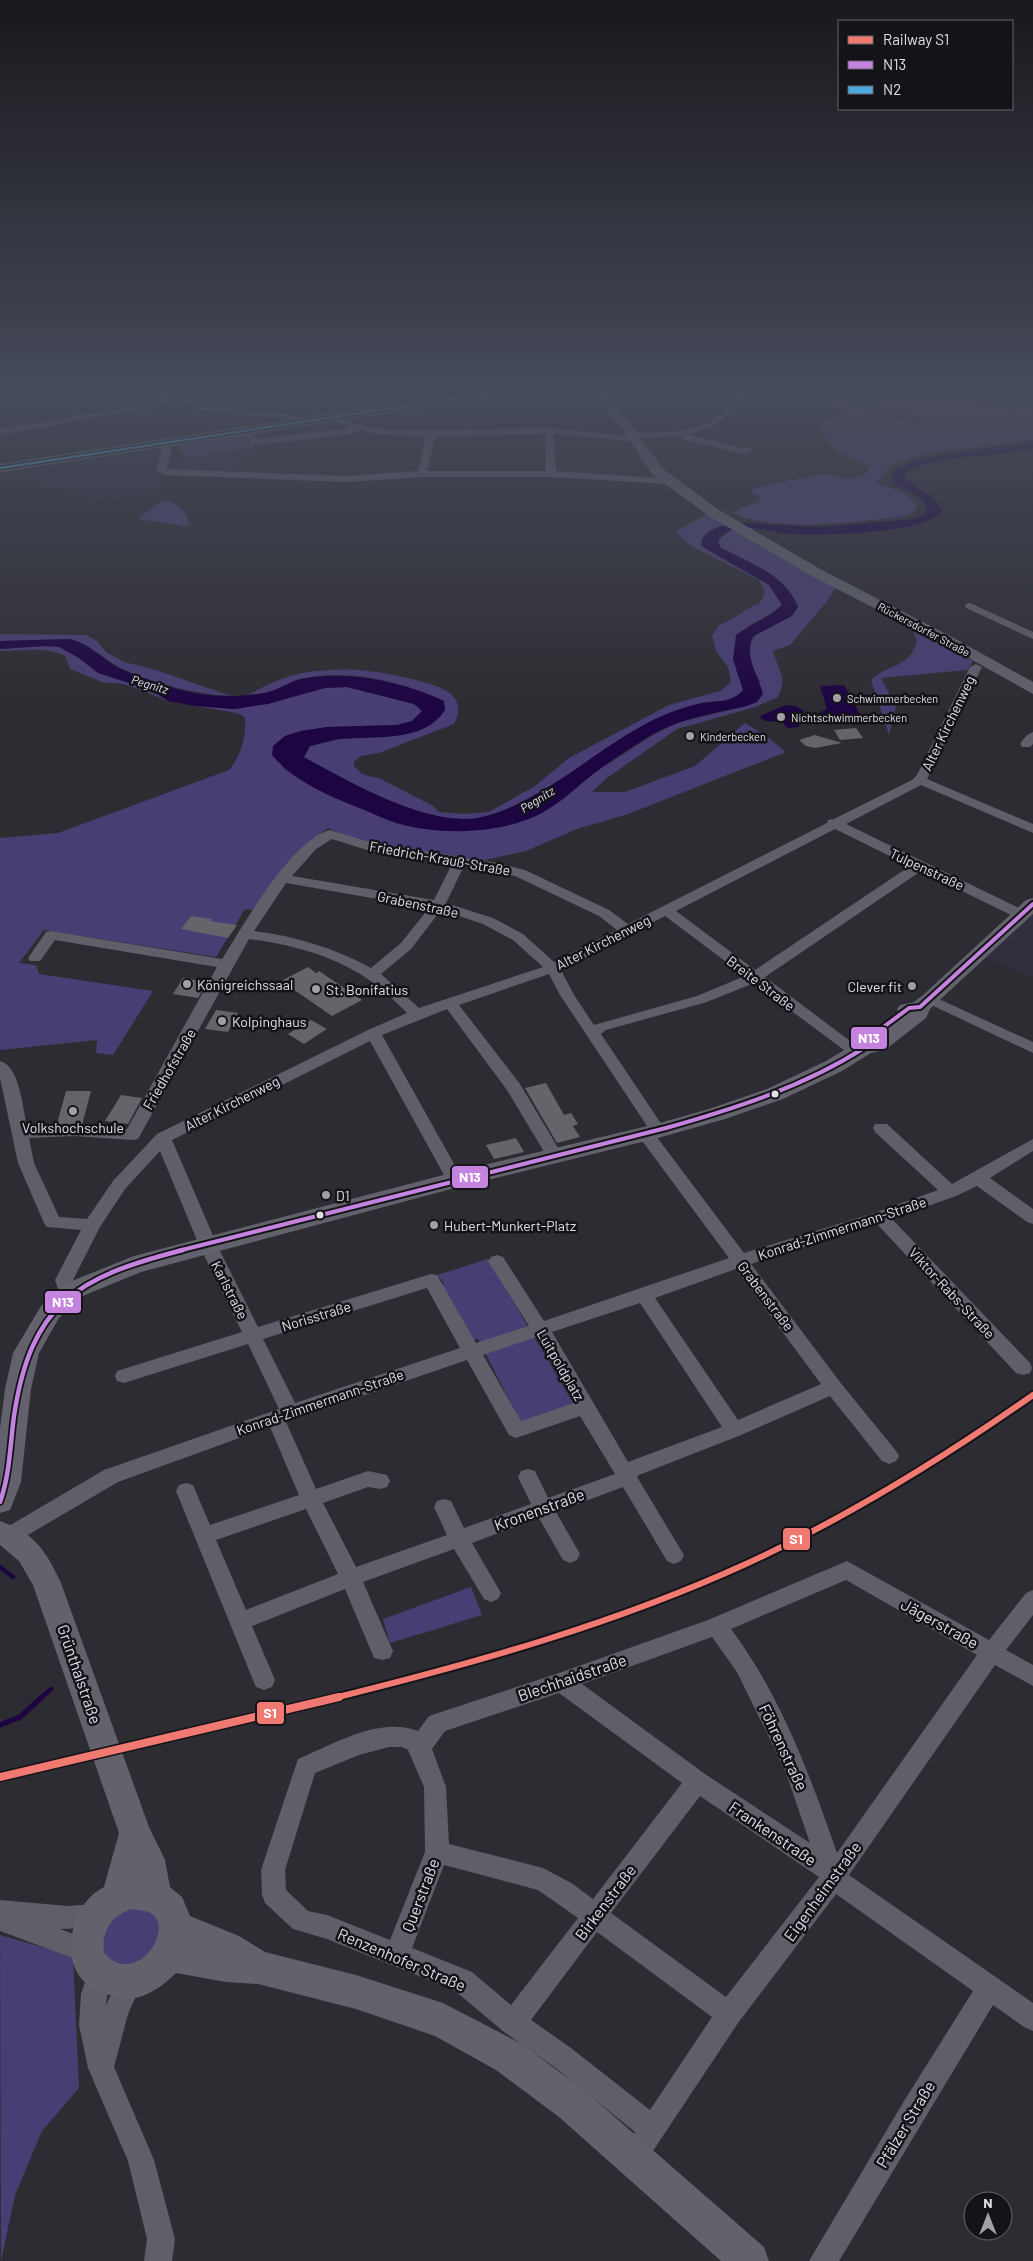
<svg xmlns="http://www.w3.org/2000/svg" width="1033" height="2261" viewBox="0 0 1033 2261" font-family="Barlow,sans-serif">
<rect width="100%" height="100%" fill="#2d2c32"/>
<g fill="#302f3e">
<polygon points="162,447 164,450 162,459 187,458 255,447 239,473 159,471 161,489 90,502 58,485 44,487 29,468"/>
<polygon points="1033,913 1033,977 985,958"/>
</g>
<g fill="#493e73">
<path d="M823,393L895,417L922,423L924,421L860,401L868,397L865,395L870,393H957L977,400L994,402L1011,409L1033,402V439C986,450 928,445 887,468L886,473L875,483C891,488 907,491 917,505L912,513L904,516C859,522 771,533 731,512L758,502L760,497L751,491L754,488L815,475H830L849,479L866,474L870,467C846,453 826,454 820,421L845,412L826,405L825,398L815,394Z"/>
<polygon points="244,435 255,447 187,458 177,445"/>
<path d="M163,500C178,504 188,510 189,527L138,519Z"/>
<path d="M707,514L726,525L702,546L769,585L782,605L776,611L748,626L736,670L744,690C731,704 715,699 698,704C679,710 659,716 642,726C604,747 571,775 533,796C515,806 497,814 477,818C425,826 349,781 303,757L310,746L340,739L388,737L444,701C402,682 344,667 299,680C289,682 280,689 270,691C263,694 255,694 248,695C266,685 287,675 308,672C324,670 342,669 358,670C376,671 443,682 453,696C461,706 459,714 454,724L379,753L361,756L354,761V766L362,774L381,779L433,806L439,812L464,814L489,812L535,786L569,758L669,705L720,691L731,682L728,667L716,651L712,636L719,625C734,620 745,608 760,603L765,592L759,580L691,546L675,532Z"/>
<path d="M733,529L796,567L836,587L828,600L790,645L773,651C778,672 788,674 778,697L755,707L677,729L607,778L592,792H625L695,766L745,723L770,739L786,752L628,814L577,829L526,851L476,862L370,845L328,828C293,854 278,876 253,910L245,909L216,957L44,930L19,963L36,965L39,974L153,991L113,1055L96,1053L97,1040L0,1050V838L58,833L229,770C242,754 246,737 245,717L237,713L195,706L235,709L325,688L347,687L414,704L422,711L412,721L397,725L327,727L301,731L285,736L273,746L283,768L296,777L330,796L398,824L541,813L564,799L594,773L653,735L679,722L747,706L760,682C734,634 762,631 798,606C785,574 750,563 721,548L718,542L721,537Z"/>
<path d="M913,630L973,661L967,670L881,678L896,706L889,735L871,680C890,662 908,670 917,641Z"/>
<path d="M0,634L86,635L97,641L106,652L124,662L153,669L231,696C195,694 151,684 119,667C102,658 89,643 69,639L0,641Z"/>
<path d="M45,646L59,647L79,658L98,673L151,690L168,701L138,689L123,684L102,682L70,669L65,656C46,646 21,651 0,651V649Z"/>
<polygon points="488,1259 575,1406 521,1423 478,1339 467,1341 436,1286 444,1283 437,1275"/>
<polygon points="471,1587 482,1615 390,1643 383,1619"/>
<polygon points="126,1907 157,1912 164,1944 126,1970 103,1957 101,1932"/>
<polygon points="0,1935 73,1956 79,2088 42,2131 15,2195 1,2261"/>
</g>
<g fill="#1d0443">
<path d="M1033,441V449C995,458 938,454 906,472L905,478L935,500L943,511C926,534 820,536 790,534C772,533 750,524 733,530C727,531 721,536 718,542L721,548C750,563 785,574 798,607L792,616L752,637C745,661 757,671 763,694L757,702L747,706C715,713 682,718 653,734C633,746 611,760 593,774C576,787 561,802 542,813C503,834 438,836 397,823C386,820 376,815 365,810C331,797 296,783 272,755L273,746L285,736L301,731L327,727L397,725L412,721L422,711L414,704L347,687L325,688L268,704L235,709L195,706L168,701L151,690L98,673L79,658L59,647L45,646L0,649V641L69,639C90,643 103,660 121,669C147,680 180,692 208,695C228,697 250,696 269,692C280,689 289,682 300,679C349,670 400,681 444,701L445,710C423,744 375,735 340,739C330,740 320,744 310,746L304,757C349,782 425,826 477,818C497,815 515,806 533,796C571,775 604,747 642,726C659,716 682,707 702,703C718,701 732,703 743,690L733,659L736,635C750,624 769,618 782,605L769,585L701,546L702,539L709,531L720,526L744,523L821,527L914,519L925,514L927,508C923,495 906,491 895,485L891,474C905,454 1004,449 1033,441Z"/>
<polygon points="844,685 863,720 839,721 825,724 810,717 827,709 820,686"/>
<polygon points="786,705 795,706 803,710 804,714 800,719 799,727 788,728 782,722 766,721 760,718 762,715"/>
</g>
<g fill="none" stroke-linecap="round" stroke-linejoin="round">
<g stroke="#1d0443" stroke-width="4.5">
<polyline points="0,1567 13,1577"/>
<polyline points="41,1698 51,1689"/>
</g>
<polyline stroke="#1d0443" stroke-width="5.5" points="0,1725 20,1717 42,1697"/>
</g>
<g fill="#65646a">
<polygon points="856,728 863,738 840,740 834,730"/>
<polygon points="815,735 842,743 815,748 806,746 799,740"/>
<polygon points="191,916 212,919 210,921 237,925 228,938 181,929"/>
<polygon points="308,967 316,973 319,971 362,1000 332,1016 290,987 292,986 283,980"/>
<polygon points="183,978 207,982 198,998 173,994"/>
<polygon points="216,1010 238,1013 228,1032 205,1029"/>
<polygon points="311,1020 327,1029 304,1044 288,1034"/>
<polygon points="546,1083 564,1115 571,1113 578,1124 573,1126 580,1137 557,1143 525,1088"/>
<polygon points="66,1091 91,1091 82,1125 57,1124"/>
<polygon points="121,1095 142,1098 128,1124 105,1121"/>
<polygon points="516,1138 524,1152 494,1159 486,1145"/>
</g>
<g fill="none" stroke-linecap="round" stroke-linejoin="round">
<g fill="#605e69" fill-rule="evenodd">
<polygon points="3,393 39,393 26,399"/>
<polygon points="145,393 161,393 209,406 281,412 295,416 302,423 297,426 289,420 281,418 209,412 177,403 0,435 0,429 166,400"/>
<path d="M733,393H742L744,397C727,419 716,429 688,434L742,448H751V452L742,454L685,440L678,436L640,438L636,442L554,434L556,471L671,479L673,481L668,484L551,477H422L348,482L166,475L156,471L162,450L155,443L160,440L172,449L166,469L348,476L418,471L426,437L375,434L361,430L347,435L255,445L252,444L240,430L248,428L257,439L350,428L333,419L332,417L336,414L355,424L375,428L404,431L549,428L630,436L634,433C662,432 697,434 720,415C726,410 730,403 735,397ZM545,434L546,471H427L435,437Z"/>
<polygon points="970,603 1033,632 1033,639 966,608 965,606 966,604"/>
<path d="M976,664L982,667L927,779L1033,824V833L921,785L846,824L1027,912L1029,915L1027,918H1017L921,871L765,977L862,1050L865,1053L862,1056H852L754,983L707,1002L606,1030L601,1034L666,1131L664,1135L656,1136L744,1253L874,1213L938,1190L875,1132L873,1128L875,1124H887L952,1184L1033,1139V1151L990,1178L1033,1209V1224L1027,1222L977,1186L956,1196L892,1219L1030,1363L1032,1368L1030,1373L1023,1375L1016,1373L877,1224L751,1264L840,1382L896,1451L899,1456L896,1461L889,1464L882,1461L830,1396L741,1435L639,1475L637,1477L684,1555L681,1561L674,1564L667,1561L623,1487L556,1512L580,1554L577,1560L570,1563L563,1560L539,1518L472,1543L501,1593L498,1599L491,1602L484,1599L454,1549L363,1582L393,1651L390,1658L382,1660L374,1658L345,1589L252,1626L275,1680L272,1687L264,1690L256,1687L253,1680L176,1491L179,1485L186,1483L193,1485L210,1525L299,1495L270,1427L118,1482L16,1542L9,1544L2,1542L0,1534L2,1530L104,1470L279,1409L248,1344L124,1383L117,1381L115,1376L117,1371L242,1332L199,1245L160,1151L125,1189L100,1227L73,1280L77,1296L74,1301L68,1303L62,1301L55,1280L81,1230L47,1227L44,1223L18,1163L0,1078V1061C20,1066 23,1110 27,1127L74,1126L127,1129L217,967L55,940L40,961H30L28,958L46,932L51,931L222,959C243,926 291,840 330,830L369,842L497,863L525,870L609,910L628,924L827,823L828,820L834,819L912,780L917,775L970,667ZM835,829L910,866L755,970L676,911ZM332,839L367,850L452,864L434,900L292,876L316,849ZM464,866L515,876L599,916L617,930L554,962L523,934L493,918L446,903ZM286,883L429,908L401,943L371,968C334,948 295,936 254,931ZM441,910L483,924L513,940L543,967L419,1008L381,974L411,949ZM665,916L745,976L697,996L594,1025L574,995L561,970ZM249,939C291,944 337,956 372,982C385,991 396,1002 407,1013L368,1030L157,1134L113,1181L87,1219L59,1217L34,1163L29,1138L74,1136L132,1140L138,1139ZM549,974L560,995L649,1129L640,1130L638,1134L640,1138L729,1258L544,1321L503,1257L497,1255L491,1257L488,1261L529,1326L476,1343L437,1275L431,1274L258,1327L217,1245L172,1140L370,1041L449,1184L455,1186L461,1184L463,1180L382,1035L447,1009L507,1090L549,1160L555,1162L561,1160L563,1156L520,1084L459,1005ZM736,1269L821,1384L738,1420L655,1298ZM427,1288L460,1348L295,1403L263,1339ZM640,1303L722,1427L628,1462L552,1332ZM536,1337L574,1403L521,1421L483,1355ZM467,1360L509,1435L516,1438L580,1416L615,1474L548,1498L535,1471L528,1469L521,1471L518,1477L531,1504L464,1528L451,1501L444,1499L437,1501L434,1507L447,1535L356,1567L323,1503L368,1487L380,1489L387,1487L390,1481L387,1475L368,1471L316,1489L286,1422ZM306,1509L338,1574L246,1610L216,1540Z"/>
<path d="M1033,732V744L1030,747H1022L1020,744C1023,739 1027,734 1033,732Z"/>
<polygon points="930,995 1033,1042 1033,1053 925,1002 923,999 925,996"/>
<path d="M847,1561L989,1640L1026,1593L1033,1590V1615L1006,1650L1033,1665V1686L995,1665L849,1875L1033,2003V2031L1024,2027L993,2005L839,2261H809L904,2101L973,1991L836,1894L738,2023L643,2166L634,2170L625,2166L621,2157L635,2132L553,2066L504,2032L454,1990L327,1939L293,1929L265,1903L262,1895L261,1870L298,1759C334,1744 379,1716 418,1731L429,1716L562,1672L708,1620ZM846,1580L977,1655L837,1853C810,1775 781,1696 731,1629ZM712,1637L737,1672L785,1770L810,1843L705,1774L582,1684ZM559,1693L682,1783L593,1899L573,1884L543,1868L449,1844L446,1787L432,1749L445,1731ZM389,1747H402L408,1750L424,1787L425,1852L390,1940L327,1915L308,1911L286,1890L285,1870L315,1773L359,1755ZM700,1796L819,1877L726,1997L611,1913ZM444,1865L538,1890L578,1918L511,2005L472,1972L412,1948ZM597,1932L712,2017L650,2110L571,2048L531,2020Z"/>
<polygon points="0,1900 68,1906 95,1904 104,1908 107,1916 104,1924 95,1928 60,1929 95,1942 98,1951 95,1960 86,1963 0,1931"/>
<path d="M100,1962L109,1965C114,1978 107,1991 106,2005L122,1972L131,1969L140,1972L143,1981L128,2014L114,2067L154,2160L175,2239L172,2261H144L147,2239L128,2161L88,2068L79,2025L81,1994L91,1965Z"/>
</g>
<g fill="#62616c" fill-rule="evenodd">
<polygon points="592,393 605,393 630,422 662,468 719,510 820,569 952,637 1033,682 1033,694 942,643 810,575 709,516 652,474 621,427"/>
<polygon points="1033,898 1033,914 930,1009 926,1018 885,1050 871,1053 842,1071 783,1099 725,1119 658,1138 455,1188 141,1272 85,1295 59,1318 39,1353 31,1389 21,1482 10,1510 0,1513 0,1428 5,1389 13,1353 41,1306 67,1283 134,1256 455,1172 656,1124 709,1109 767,1089 826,1061 856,1043 870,1040 905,1015 900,1013 897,1009 900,1005 914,1002 923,995 1026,900"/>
<path d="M0,1521C35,1533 46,1551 61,1583L149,1827L165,1860L170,1887L182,1897L190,1916L239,1936L265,1952L356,1975L443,2003L522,2044L585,2091L764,2247L769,2261H721L559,2117L496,2070L435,2036L356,2009L258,1984L226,1982L176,1973C164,1985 148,1997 130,1999C125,1999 120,1997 115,1996C74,1990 62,1953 77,1918C82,1904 91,1894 104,1887L119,1833L33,1585L19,1561L0,1545ZM132,1909C137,1910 143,1910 148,1912C179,1924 137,1990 104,1953C101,1933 111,1915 132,1909Z"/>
</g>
<polygon fill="#696875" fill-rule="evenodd" points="467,393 502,393 496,397 0,472 0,464"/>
<defs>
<polyline id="rail" points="0,436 3,435"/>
</defs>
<use href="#rail" stroke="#6b6a72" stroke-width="4"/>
<use href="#rail" stroke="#141318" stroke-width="2.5" stroke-dasharray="7" stroke-linecap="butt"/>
<defs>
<path id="bus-1-far1" d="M178,1251L666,1128C736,1108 803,1087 864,1048L866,1040L909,1008L920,1007L1033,904"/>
<path id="bus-1" d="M0,1502C10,1474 10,1445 14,1416C31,1303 77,1277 183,1250"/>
<polyline id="bus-2" points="0,468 493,393"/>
</defs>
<use href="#bus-1-far1" stroke="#141318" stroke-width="8"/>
<use href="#bus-1" stroke="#141318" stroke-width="8"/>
<use href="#bus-2" stroke="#141318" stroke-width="5"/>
<use href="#bus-1-far1" stroke="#c483df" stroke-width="4"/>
<use href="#bus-1" stroke="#c483df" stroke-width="4.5"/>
<use href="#bus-2" stroke="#4da9dd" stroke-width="2.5"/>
<defs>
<path id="rail-1-far1" d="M334,1698C475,1663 615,1624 748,1563C848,1517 942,1459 1033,1395"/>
<polyline id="rail-1" points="0,1777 339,1697"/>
</defs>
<use href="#rail-1-far1" stroke="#141318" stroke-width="10"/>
<use href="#rail-1" stroke="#141318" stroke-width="11"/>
<use href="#rail-1-far1" stroke="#f07972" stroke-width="6"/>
<use href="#rail-1" stroke="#f07972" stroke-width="8"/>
</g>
<linearGradient id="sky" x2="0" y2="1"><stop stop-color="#19181c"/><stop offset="0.55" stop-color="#464b5a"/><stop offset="1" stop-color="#464b5a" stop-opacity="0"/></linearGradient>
<rect width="1033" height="710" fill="url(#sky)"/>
<g fill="#a1a0a7" stroke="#141318" stroke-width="2">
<circle cx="837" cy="698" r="5"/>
<circle cx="781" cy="717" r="5"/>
<circle cx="690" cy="736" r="5"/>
<circle cx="187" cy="984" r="5"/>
<circle cx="912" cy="986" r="5"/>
<circle cx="316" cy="989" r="5"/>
<circle cx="222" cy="1021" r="5"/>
<circle cx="73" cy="1111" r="5"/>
<circle cx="326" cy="1195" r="5"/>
<circle cx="434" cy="1225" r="5"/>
</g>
<g fill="#e0dfe6" stroke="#141318" stroke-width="2">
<circle cx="775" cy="1094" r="4.5"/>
<circle cx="320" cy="1215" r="4.5"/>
</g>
<g text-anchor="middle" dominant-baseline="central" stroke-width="5" stroke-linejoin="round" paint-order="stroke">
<g font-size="11" fill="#e0dfe6" stroke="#141318">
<text transform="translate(924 629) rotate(28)">Rückersdorfer Straße</text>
</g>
<g font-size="11" fill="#e0dfe6" stroke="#141318" text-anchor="start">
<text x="847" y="698">Schwimmerbecken</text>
<text x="791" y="717">Nichtschwimmerbecken</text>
<text x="700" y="736">Kinderbecken</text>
</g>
<g font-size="12" font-style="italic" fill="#e3e1f6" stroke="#141318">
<text transform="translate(150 684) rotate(17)">Pegnitz</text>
<text transform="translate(537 799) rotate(-32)">Pegnitz</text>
</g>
<g font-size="14" fill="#e0dfe6" stroke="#141318">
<text transform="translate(948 723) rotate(-64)">Alter Kirchenweg</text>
<text transform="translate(440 858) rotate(10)">Friedrich-Krauß-Straße</text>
<text transform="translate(927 869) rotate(25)">Tulpenstraße</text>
<text transform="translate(418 904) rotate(12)">Grabenstraße</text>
<text transform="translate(603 942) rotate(-27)">Alter Kirchenweg</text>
<text transform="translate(761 983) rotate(37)">Breite Straße</text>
<text transform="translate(169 1069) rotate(-60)">Friedhofstraße</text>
<text transform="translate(232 1103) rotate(-27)">Alter Kirchenweg</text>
<text transform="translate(842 1228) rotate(-18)">Konrad-Zimmermann-Straße</text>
<text transform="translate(230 1290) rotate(63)">Karlstraße</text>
<text transform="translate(952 1293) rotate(47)">Viktor-Rabs-Straße</text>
<text transform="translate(766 1296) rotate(53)">Grabenstraße</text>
<text transform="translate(316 1316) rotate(-17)">Norisstraße</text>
<text transform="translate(561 1365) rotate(60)">Luitpoldplatz</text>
<text transform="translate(320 1402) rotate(-19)">Konrad-Zimmermann-Straße</text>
</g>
<g font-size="14" fill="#e0dfe6" stroke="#141318" text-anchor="start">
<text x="197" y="984">Königreichssaal</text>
<text x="902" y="986" text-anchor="end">Clever fit</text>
<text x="326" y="989">St. Bonifatius</text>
<text x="232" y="1021">Kolpinghaus</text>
<text x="73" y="1127" text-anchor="middle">Volkshochschule</text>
<text x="336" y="1195">D1</text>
<text x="444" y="1225">Hubert-Munkert-Platz</text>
</g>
<g font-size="16" fill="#e0dfe6" stroke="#141318">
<text transform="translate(539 1509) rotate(-20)">Kronenstraße</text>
<text transform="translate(940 1623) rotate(29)">Jägerstraße</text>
<text transform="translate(80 1674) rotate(71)">Grünthalstraße</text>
<text transform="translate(572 1677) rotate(-19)">Blechhaidstraße</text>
<text transform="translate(784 1747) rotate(65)">Föhrenstraße</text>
<text transform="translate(773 1833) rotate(34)">Frankenstraße</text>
<text transform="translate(822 1891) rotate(-54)">Eigenheimstraße</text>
<text transform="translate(420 1895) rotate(-69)">Querstraße</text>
<text transform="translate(605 1902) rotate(-53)">Birkenstraße</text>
<text transform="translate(402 1959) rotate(23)">Renzenhofer Straße</text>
<text transform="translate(905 2124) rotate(-59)">Pfälzer Straße</text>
</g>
</g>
<g stroke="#141318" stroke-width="2">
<rect x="850" y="1026" width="38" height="24" rx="5" fill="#c483df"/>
<rect x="451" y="1165" width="38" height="24" rx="5" fill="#c483df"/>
<rect x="44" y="1290" width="38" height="24" rx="5" fill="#c483df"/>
<rect x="782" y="1527" width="29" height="24" rx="5" fill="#f07972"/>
<rect x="256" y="1701" width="29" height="24" rx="5" fill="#f07972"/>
</g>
<g font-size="14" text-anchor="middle" font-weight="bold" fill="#fff">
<text x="869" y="1043">N13</text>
<text x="470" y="1182">N13</text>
<text x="63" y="1307">N13</text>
<text x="796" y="1544">S1</text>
<text x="270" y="1718">S1</text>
</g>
<rect x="838" y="20" width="175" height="90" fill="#141318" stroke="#66656a"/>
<rect x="848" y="36" width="25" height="8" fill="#f07972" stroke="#66656a"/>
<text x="883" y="45" font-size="15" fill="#e0dfe6">Railway S1</text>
<rect x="848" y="61" width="25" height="8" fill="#c483df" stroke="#66656a"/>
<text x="883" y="70" font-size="15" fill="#e0dfe6">N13</text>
<rect x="848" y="86" width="25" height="8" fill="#4da9dd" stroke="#66656a"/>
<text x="883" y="95" font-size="15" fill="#e0dfe6">N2</text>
<g transform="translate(988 2216)"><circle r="24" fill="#141318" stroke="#66656a"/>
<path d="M0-4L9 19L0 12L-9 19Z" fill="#a1a0a7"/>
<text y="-8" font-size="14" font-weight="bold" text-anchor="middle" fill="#e0dfe6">N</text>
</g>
</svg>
